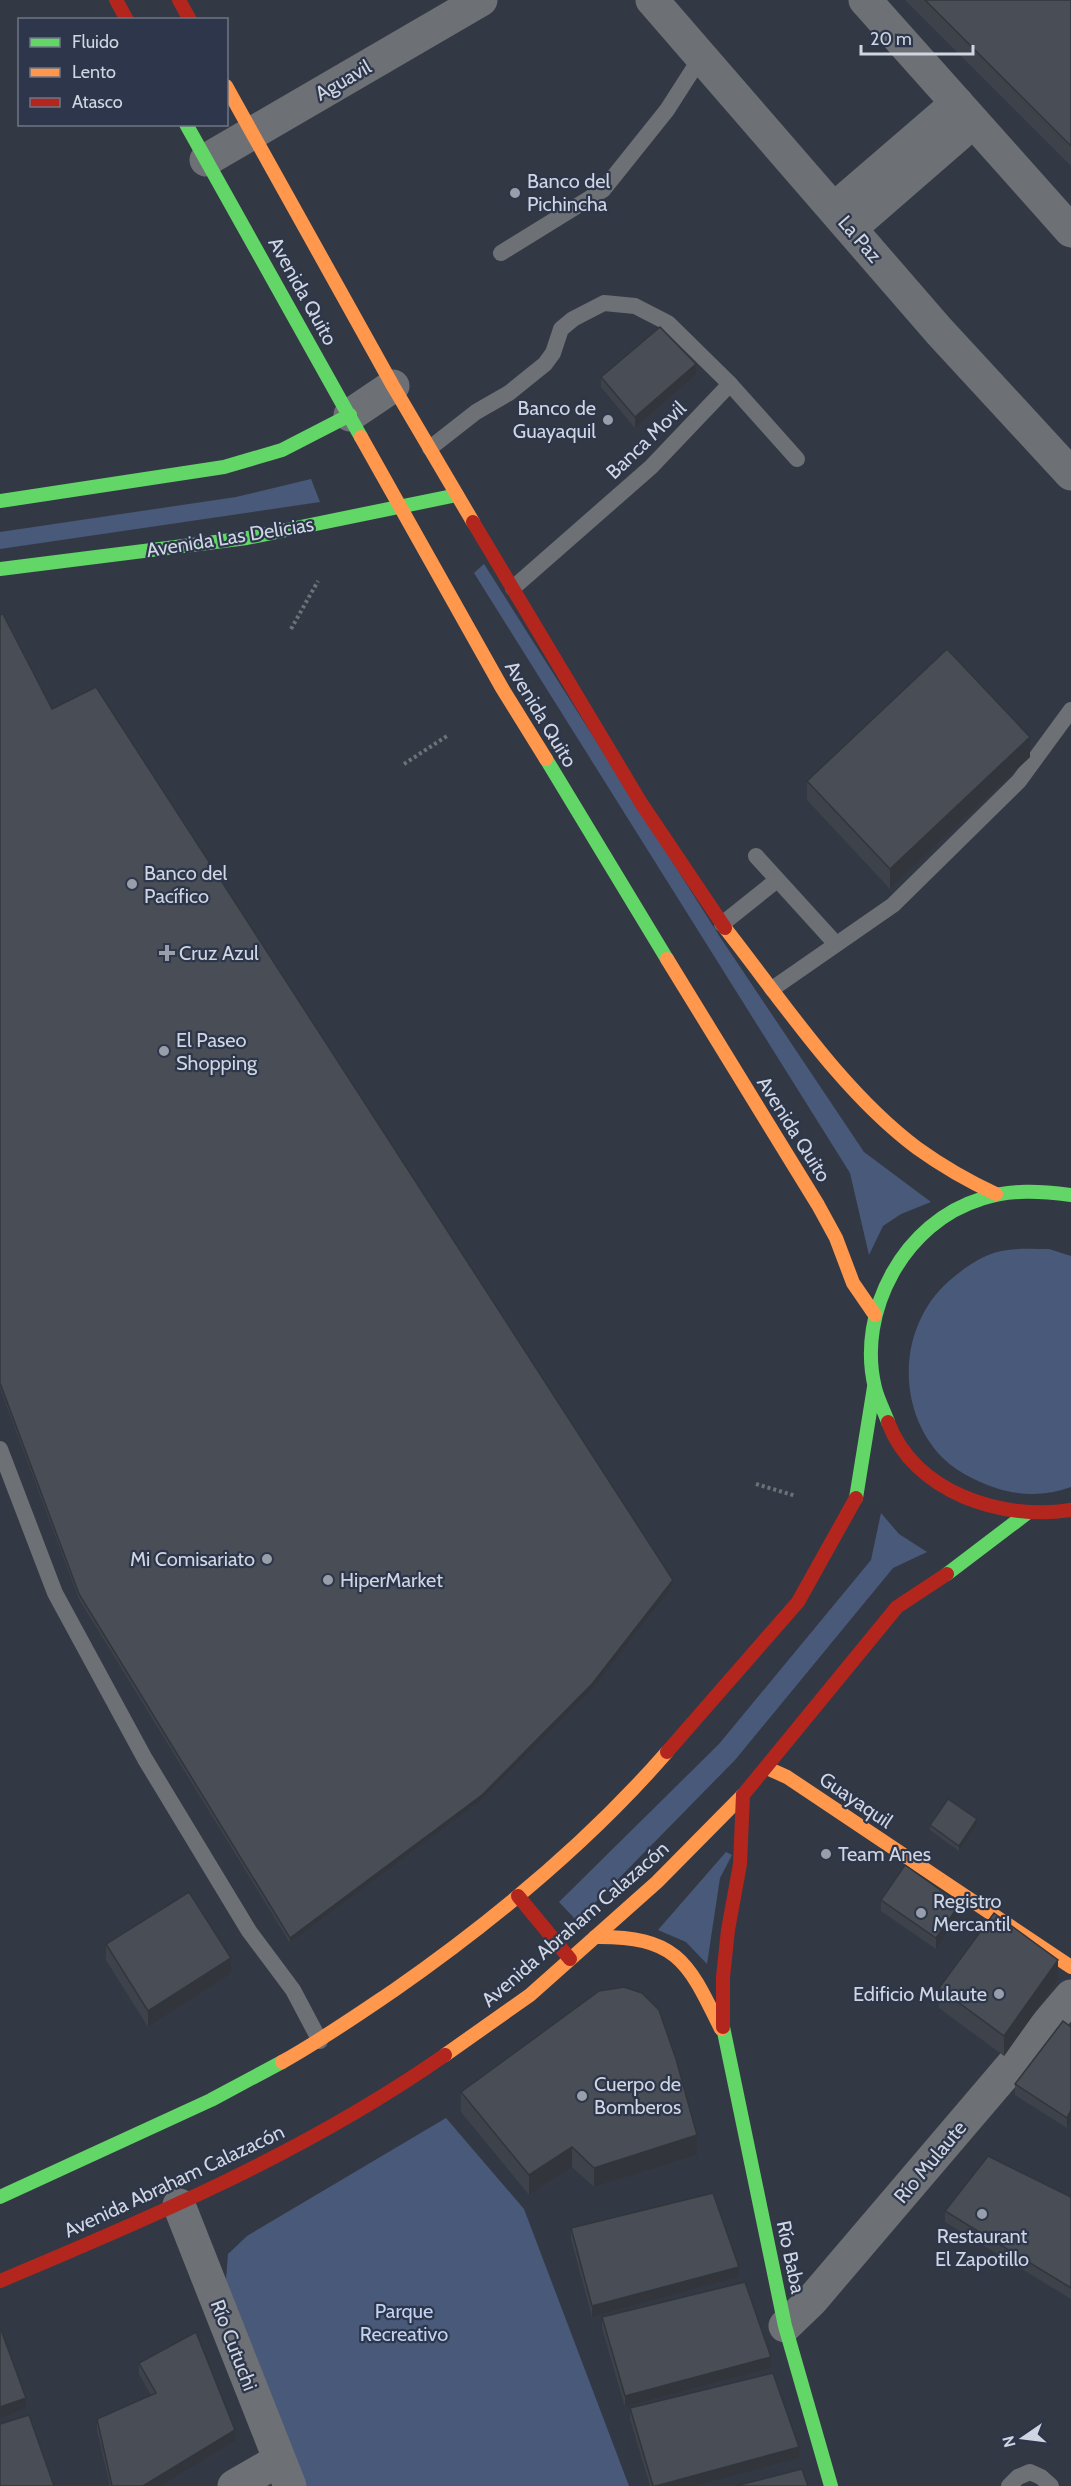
<svg xmlns="http://www.w3.org/2000/svg" width="1071" height="2486" viewBox="0 0 1071 2486" font-family="Cabin,sans-serif">
<rect width="100%" height="100%" fill="#333944"/>
<g fill="#495979">
<polygon points="311,479 320,502 0,549 0,532 236,497"/>
<polygon points="484,564 720,937 864,1152 931,1202 901,1214 883,1226 869,1255 850,1173 474,573"/>
<path d="M1049,1249L1071,1256V1487C1047,1496 1020,1496 996,1488C975,1481 953,1470 938,1453C895,1403 900,1324 949,1281C965,1267 986,1252 1008,1250C1021,1248 1036,1249 1049,1249Z"/>
<polygon points="881,1513 899,1534 927,1552 893,1568 735,1760 577,1921 559,1902 719,1744 871,1560"/>
<polygon points="726,1852 732,1855 720,1878 707,1964 686,1942 658,1930"/>
<polygon points="446,2118 524,2209 629,2486 302,2486 226,2280 228,2254 247,2236"/>
</g>
<g fill="none" stroke-linecap="round" stroke-linejoin="round">
<g stroke="#6e7177" stroke-width="4" stroke-dasharray="3 3" stroke-linecap="butt">
<polyline points="291,629 318,581"/>
<polyline points="404,764 447,736"/>
<polyline points="756,1484 796,1496"/>
</g>
<g stroke="#6d7075" stroke-width="16">
<polyline points="501,253 603,190 667,110 701,57"/>
<polyline points="430,448 476,412 509,393 545,364 553,353 561,329 573,319 604,303 635,306 668,323 730,384"/>
<polyline points="513,588 651,467 730,384 797,459"/>
<polyline points="756,856 836,944"/>
<polyline points="722,924 777,880"/>
<polyline points="772,989 893,905 1019,781 1071,710"/>
<polyline points="0,1449 55,1593 145,1759 249,1931 293,1990 320,2041"/>
<polyline points="1009,2486 1018,2477 1030,2472 1041,2477 1051,2486"/>
</g>
<g stroke="#6d7075" stroke-width="33">
<polyline points="652,0 939,331 1071,474"/>
<polyline points="865,0 1071,231"/>
<polyline points="206,160 481,0"/>
<polyline points="834,209 957,103"/>
<polyline points="851,228 973,122"/>
<polyline points="350,415 393,386"/>
<polyline points="179,2205 290,2486"/>
<polyline points="785,2326 812,2300 1071,1996"/>
<polyline points="234,2486 279,2460"/>
</g>
<g stroke="#63d668" stroke-width="14">
<polyline points="186,124 361,437"/>
<polyline points="0,501 224,467 282,450 350,415"/>
<polyline points="0,569 247,538 457,495"/>
<polyline points="546,759 667,959"/>
<path d="M888,1422C884,1411 878,1400 875,1388C856,1311 905,1222 981,1199C1010,1189 1041,1191 1071,1195"/>
<polyline points="856,1498 874,1387"/>
<polyline points="947,1574 1026,1514"/>
<polyline points="723,2027 785,2326 831,2486"/>
<polyline points="0,2197 211,2100 282,2062"/>
</g>
<g stroke="#ff974d" stroke-width="14">
<polyline points="226,86 393,386 473,522"/>
<polyline points="361,437 502,688 546,759"/>
<path d="M725,928C783,1002 842,1092 917,1148C942,1166 968,1181 996,1194"/>
<polyline points="667,959 818,1205 836,1238 853,1283 875,1315"/>
<polyline points="767,1768 787,1777 1071,1967"/>
<path d="M595,1937C678,1936 688,1962 721,2029"/>
<polyline points="445,2055 530,1995 657,1882 743,1795"/>
<path d="M282,2062C320,2041 356,2016 393,1991C492,1922 587,1844 667,1752"/>
</g>
<g stroke="#b3261e" stroke-width="14">
<polyline points="116,0 127,20"/>
<polyline points="179,0 190,20"/>
<polyline points="473,522 641,803 725,928"/>
<path d="M888,1422C914,1493 1003,1521 1071,1510"/>
<polyline points="667,1752 798,1602 856,1498"/>
<polyline points="743,1795 897,1607 947,1574"/>
<polyline points="518,1896 570,1959"/>
<polyline points="723,2027 723,1977 728,1930 740,1864 743,1795"/>
<path d="M0,2281C155,2216 306,2152 445,2055"/>
</g>
</g>
<g fill="#3e424a">
<polygon points="905,0 1071,0 1071,166"/>
<polygon points="696,375 635,428 601,387 601,377"/>
<polygon points="0,615 52,709 673,1586 592,1690 482,1800 290,1943 79,1599 0,1388"/>
<polygon points="1030,757 890,889 807,800 807,781"/>
<polygon points="930,1825 977,1825 959,1851 930,1830"/>
<polygon points="881,1900 960,1915 936,1949 881,1911"/>
<polygon points="106,1944 231,1974 148,2027 106,1960"/>
<polygon points="1058,1980 1004,2056 939,2008 939,1988"/>
<polygon points="1071,2027 1071,2121 1067,2128 1015,2095 1015,2084"/>
<polygon points="461,2092 697,2155 594,2187 572,2167 529,2195 461,2112"/>
<polygon points="1071,2197 1071,2299 945,2222 945,2211"/>
<polygon points="571,2228 739,2277 592,2317 571,2239"/>
<polygon points="602,2317 771,2368 625,2407 602,2328"/>
<polygon points="139,2363 235,2441 161,2486 110,2486 97,2430 97,2419 151,2395 139,2374"/>
<polygon points="630,2408 799,2458 696,2486 650,2486 630,2419"/>
</g>
<g fill="#32363c">
<polygon points="696,364 696,375 635,428 635,417"/>
<polygon points="1030,737 1030,757 890,889 890,869"/>
<polygon points="673,1580 673,1586 592,1690 482,1800 290,1943 290,1938"/>
<polygon points="977,1819 977,1825 959,1851 959,1846"/>
<polygon points="960,1904 960,1915 936,1949 936,1938"/>
<polygon points="231,1958 231,1974 148,2027 148,2011"/>
<polygon points="1058,1960 1058,1980 1004,2056 1004,2036"/>
<polygon points="1071,2110 1071,2121 1067,2128 1067,2118"/>
<polygon points="697,2135 697,2155 594,2187 594,2168"/>
<polygon points="572,2147 572,2167 529,2195 529,2175"/>
<polygon points="739,2267 739,2277 592,2317 592,2306"/>
<polygon points="771,2357 771,2368 625,2407 625,2396"/>
<polygon points="26,2398 26,2408 0,2418 0,2407"/>
<polygon points="235,2430 235,2441 161,2486 143,2486"/>
<polygon points="799,2447 799,2458 696,2486 656,2486"/>
</g>
<g fill="#484d56" stroke="#32363c" stroke-width="1.5">
<polygon points="925,0 1071,0 1071,146"/>
<polygon points="660,327 696,364 635,417 601,377"/>
<polygon points="3,614 52,709 96,687 673,1580 592,1684 482,1795 290,1938 79,1594 0,1383 0,615"/>
<polygon points="947,649 1030,737 890,869 807,781"/>
<polygon points="948,1799 977,1819 959,1846 930,1825"/>
<polygon points="905,1865 960,1904 936,1938 881,1900"/>
<polygon points="189,1892 231,1958 148,2011 106,1944"/>
<polygon points="994,1913 1058,1960 1004,2036 939,1988"/>
<polygon points="624,1987 642,1993 659,2010 676,2059 697,2135 594,2168 572,2147 529,2175 461,2092 599,1991"/>
<polygon points="1063,2021 1071,2027 1071,2110 1067,2118 1015,2084"/>
<polygon points="988,2156 1071,2197 1071,2288 945,2211"/>
<polygon points="713,2193 739,2267 592,2306 571,2228"/>
<polygon points="745,2282 771,2357 625,2396 602,2317"/>
<polygon points="0,2327 26,2398 0,2407"/>
<polygon points="196,2332 235,2430 143,2486 112,2486 97,2419 156,2393 139,2363"/>
<polygon points="773,2373 799,2447 656,2486 653,2486 630,2408"/>
<polygon points="29,2415 54,2486 0,2486 0,2424"/>
<polygon points="802,2469 808,2486 735,2486"/>
</g>
<g fill="#989fab" stroke="#2d364a" stroke-width="2">
<circle cx="515" cy="193" r="6"/>
<circle cx="608" cy="420" r="6"/>
<circle cx="132" cy="884" r="6"/>
<path d="M164 944h6v6h6v6h-6v6h-6v-6h-6v-6h6z"/>
<circle cx="164" cy="1051" r="6"/>
<circle cx="267" cy="1559" r="6"/>
<circle cx="328" cy="1580" r="6"/>
<circle cx="826" cy="1854" r="6"/>
<circle cx="921" cy="1913" r="6"/>
<circle cx="999" cy="1994" r="6"/>
<circle cx="582" cy="2096" r="6"/>
<circle cx="982" cy="2214" r="6"/>
</g>
<g text-anchor="middle" dominant-baseline="central" stroke-width="4.5" stroke-linejoin="round" paint-order="stroke">
<g font-size="20" fill="#cfd6e2" stroke="#2d364a">
<text transform="translate(343 80) rotate(-30)">Aguavil</text>
<text transform="translate(860 239) rotate(49)">La Paz</text>
<text transform="translate(303 291) rotate(61)">Avenida Quito</text>
<text transform="translate(646 440) rotate(-44)">Banca Movil</text>
<text transform="translate(230 537) rotate(-9)">Avenida Las Delicias</text>
<text transform="translate(541 714) rotate(59)">Avenida Quito</text>
<text transform="translate(794 1129) rotate(58)">Avenida Quito</text>
<text transform="translate(856 1800) rotate(34)">Guayaquil</text>
<text transform="translate(575 1924) rotate(-41)">Avenida Abraham Calazacón</text>
<text transform="translate(930 2162) rotate(-50)">Río Mulaute</text>
<text transform="translate(174 2181) rotate(-25)">Avenida Abraham Calazacón</text>
<text transform="translate(791 2257) rotate(78)">Río Baba</text>
<text transform="translate(234 2345) rotate(69)">Río Cutuchi</text>
</g>
<g font-size="20" fill="#cfd6e2" stroke="#2d364a" text-anchor="start">
<text x="527" y="181">Banco del<tspan x="527" dy="23">Pichincha</tspan></text>
<text x="596" y="408" text-anchor="end">Banco de<tspan x="596" dy="23">Guayaquil</tspan></text>
<text x="144" y="873">Banco del<tspan x="144" dy="23">Pacífico</tspan></text>
<text x="179" y="953">Cruz Azul</text>
<text x="176" y="1040">El Paseo<tspan x="176" dy="23">Shopping</tspan></text>
<text x="255" y="1559" text-anchor="end">Mi Comisariato</text>
<text x="340" y="1580">HiperMarket</text>
<text x="838" y="1854">Team Anes</text>
<text x="933" y="1901">Registro<tspan x="933" dy="23">Mercantil</tspan></text>
<text x="987" y="1994" text-anchor="end">Edificio Mulaute</text>
<text x="594" y="2084">Cuerpo de<tspan x="594" dy="23">Bomberos</tspan></text>
<text x="982" y="2236" text-anchor="middle">Restaurant<tspan x="982" dy="23">El Zapotillo</tspan></text>
</g>
<g font-size="20" fill="#c1d2f4" stroke="#2d364a">
<text x="404" y="2311">Parque<tspan x="404" dy="23">Recreativo</tspan></text>
</g>
</g>
<rect x="18" y="18" width="210" height="108" fill="#2d364a" stroke="#6e7687" stroke-width="1.5"/>
<rect x="30" y="38" width="30" height="9" fill="#63d668" stroke="#6e7687" stroke-width="1.5"/>
<text x="72" y="48" font-size="18" fill="#cfd6e2">Fluido</text>
<rect x="30" y="68" width="30" height="9" fill="#ff974d" stroke="#6e7687" stroke-width="1.5"/>
<text x="72" y="78" font-size="18" fill="#cfd6e2">Lento</text>
<rect x="30" y="98" width="30" height="9" fill="#b3261e" stroke="#6e7687" stroke-width="1.5"/>
<text x="72" y="108" font-size="18" fill="#cfd6e2">Atasco</text>
<g transform="translate(1023 2438) rotate(256)" stroke="#2d364a" stroke-width="4.5" paint-order="stroke">
<path d="M0-4.5L10 22L0 15L-10 22Z" fill="#cfd6e2"/>
<text y="-9" font-size="16" font-weight="bold" text-anchor="middle" fill="#cfd6e2">N</text>
</g>
<path d="M861 45v9h112v-9" fill="none" stroke="#cfd6e2" stroke-width="3"/>
<text x="870" y="45" font-size="18" fill="#cfd6e2" stroke="#2d364a" stroke-width="4.5" paint-order="stroke">20 m</text>
</svg>
